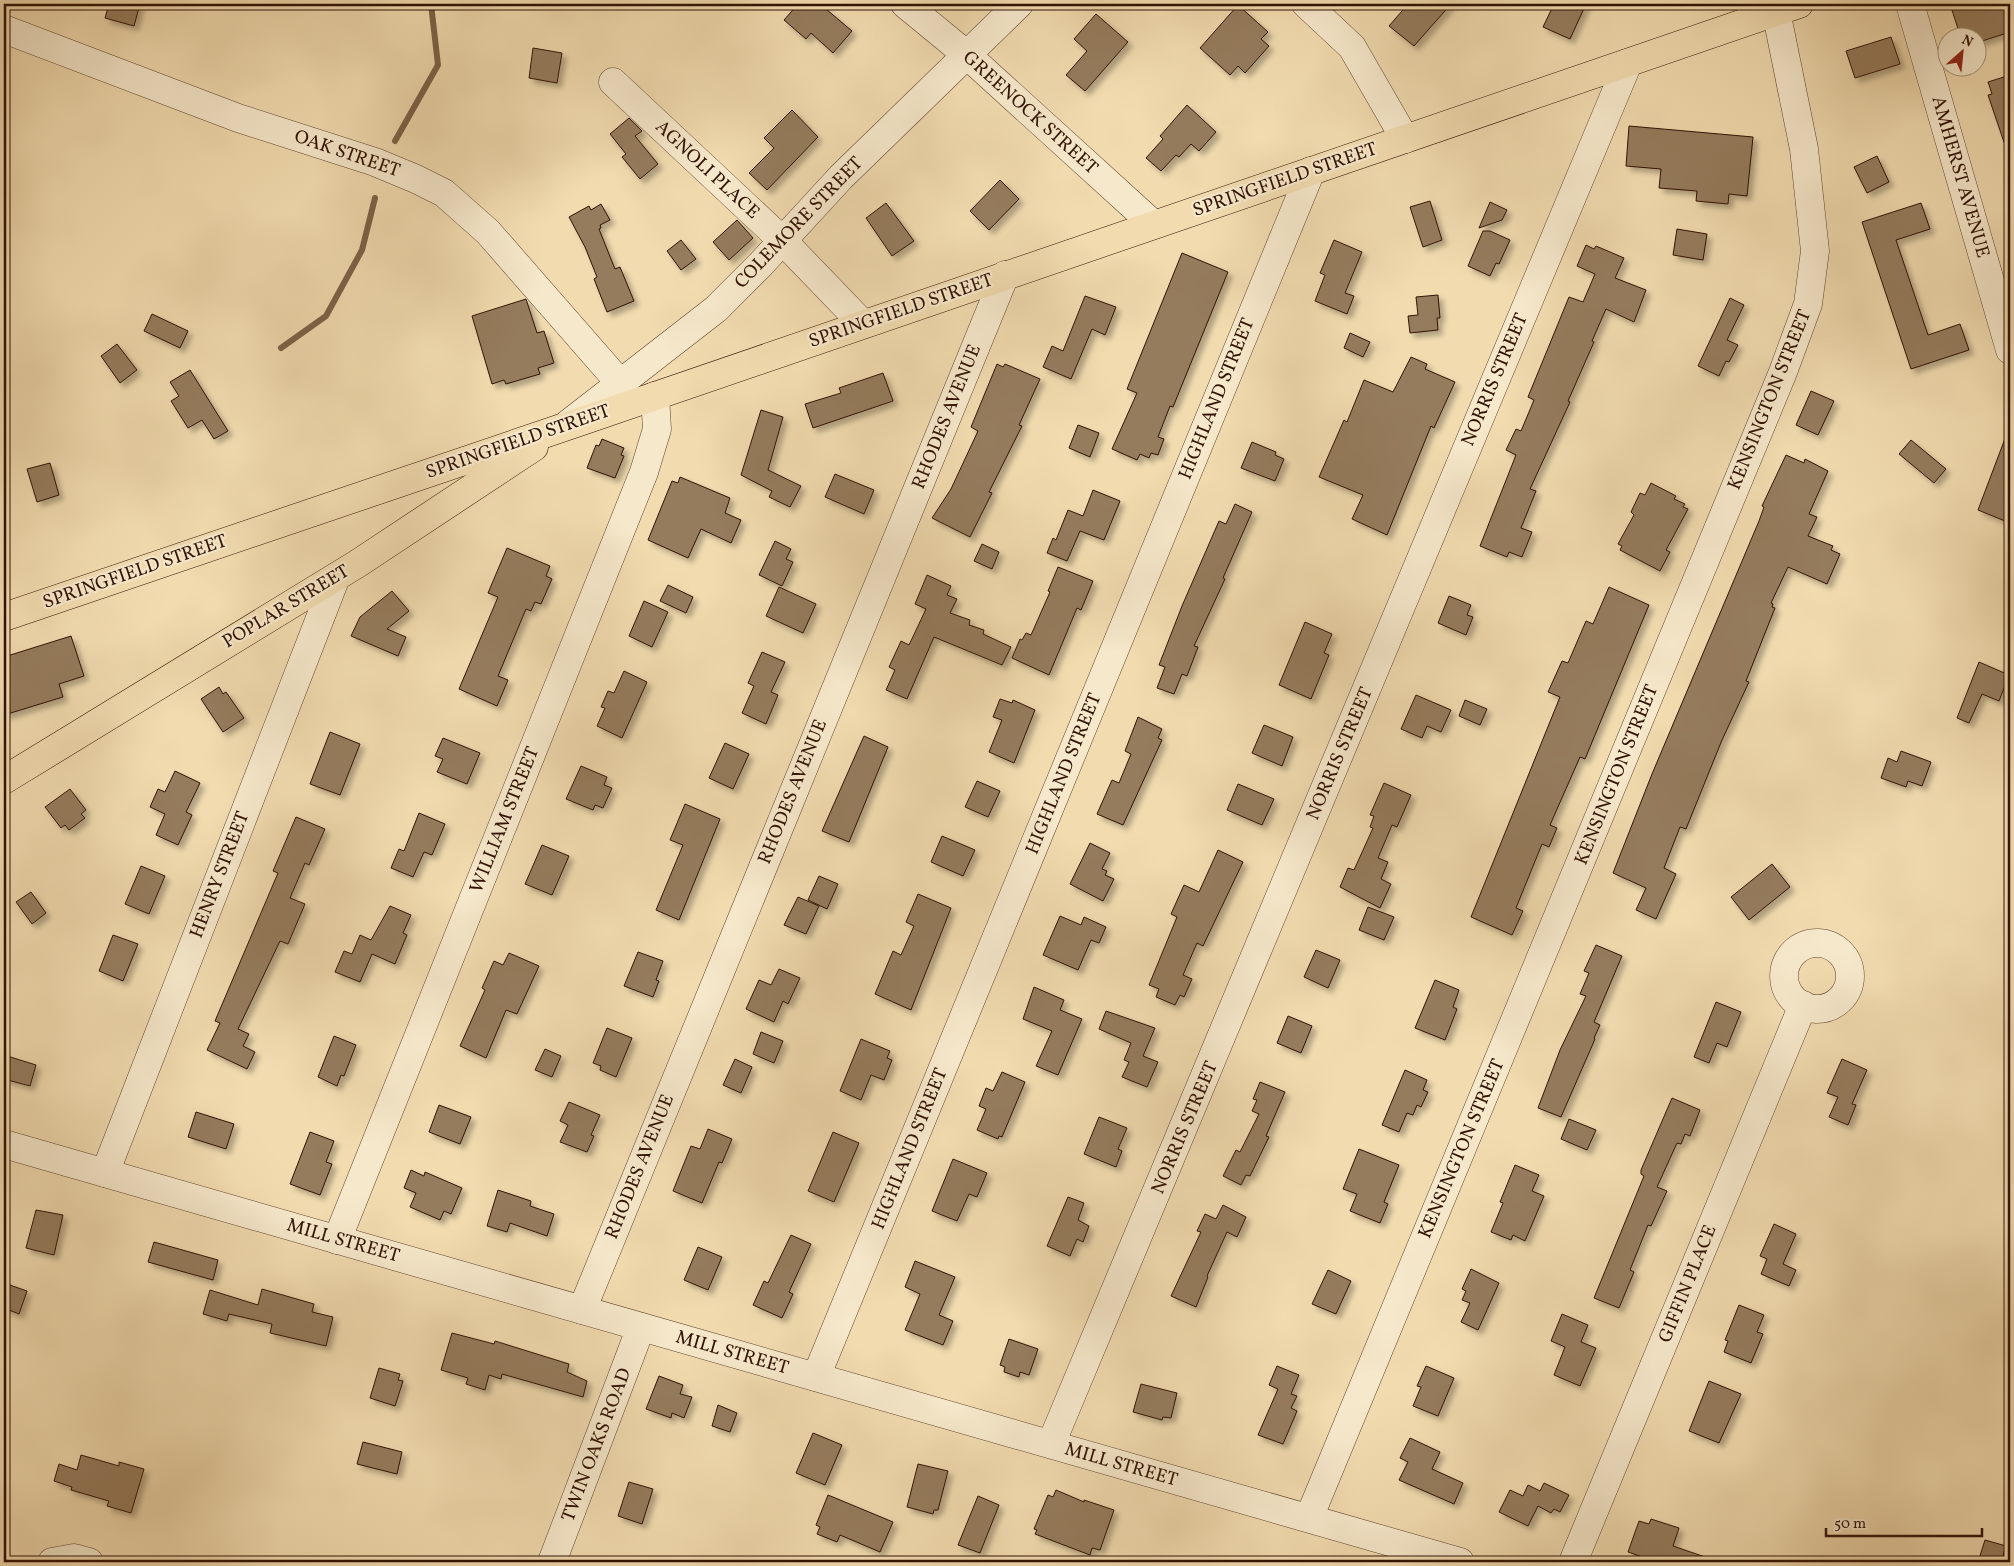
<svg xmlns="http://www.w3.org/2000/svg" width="2014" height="1566" viewBox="0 0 2014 1566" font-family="Vollkorn,serif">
<defs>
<filter id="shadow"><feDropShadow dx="4.5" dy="4.5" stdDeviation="2.5" flood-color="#0004"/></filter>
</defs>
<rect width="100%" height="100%" fill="#f1dbaf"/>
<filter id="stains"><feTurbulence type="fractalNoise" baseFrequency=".004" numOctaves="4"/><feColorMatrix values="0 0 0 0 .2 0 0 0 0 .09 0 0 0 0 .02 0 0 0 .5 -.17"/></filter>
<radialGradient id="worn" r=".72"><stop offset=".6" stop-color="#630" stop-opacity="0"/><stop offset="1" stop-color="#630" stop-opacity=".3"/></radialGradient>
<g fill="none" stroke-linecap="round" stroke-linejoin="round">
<g stroke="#7d6248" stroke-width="6">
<polyline points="395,141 438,65 431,4"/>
<polyline points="281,348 326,316 362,250 375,198"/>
</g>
</g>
<g fill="#957b5d" stroke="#311204" filter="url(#shadow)">
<polygon points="109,4 140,4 134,26 105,18"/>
<polygon points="798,4 820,4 852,31 833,53 811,33 806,39 784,20"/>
<polygon points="1408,4 1451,4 1414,46 1389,26"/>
<polygon points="1554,4 1586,4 1570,39 1543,27"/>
<polygon points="1962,4 2010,4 2010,32 1976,43 1976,38 1961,38 1951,7"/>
<polygon points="1238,5 1268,32 1261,39 1269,46 1245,73 1238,66 1230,75 1200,48"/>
<polygon points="1096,14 1128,42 1085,91 1066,75 1087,51 1074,39"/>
<polygon points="1891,37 1900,64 1855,78 1846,51"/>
<polygon points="533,48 562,53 557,83 529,78"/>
<polygon points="2010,75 2010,151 2007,151 1988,95 1992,94 1988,82"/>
<polygon points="1187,105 1216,132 1199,151 1191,144 1179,157 1176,155 1161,171 1146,158 1163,139 1160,136"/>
<polygon points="792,110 818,137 767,190 749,173 774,148 764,138"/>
<polygon points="629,118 642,131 635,136 658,164 640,179 622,157 626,154 610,134"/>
<polygon points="1629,126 1753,137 1747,196 1729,194 1728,204 1696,201 1697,191 1659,188 1661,169 1626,166"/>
<polygon points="1877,156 1889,182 1867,193 1854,167"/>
<polygon points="1000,180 1019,199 989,230 970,211"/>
<polygon points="1430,201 1442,240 1423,247 1410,207"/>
<polygon points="1490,202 1507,210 1502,220 1479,228"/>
<polygon points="886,203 914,241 892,256 866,218"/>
<polygon points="1921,203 1930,229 1896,240 1928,335 1960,324 1969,350 1911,369 1862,222"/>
<polygon points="601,204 610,220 600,225 601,228 599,229 615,269 620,267 634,301 607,312 594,279 597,277 585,247 569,217 589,206 591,210"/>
<polygon points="737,220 753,238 729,260 713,242"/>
<polygon points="1677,229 1707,234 1703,260 1673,255"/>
<polygon points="1483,231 1490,231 1510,240 1499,264 1496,263 1490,276 1468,266"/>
<polygon points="681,240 696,259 681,270 667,251"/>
<polygon points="1334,240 1362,252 1345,293 1354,296 1347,314 1315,301 1325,275 1320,273"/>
<polygon points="1586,245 1594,249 1596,246 1624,258 1615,278 1646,290 1634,322 1606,309 1592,341 1594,342 1568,401 1570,402 1530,489 1536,491 1521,528 1532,532 1522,557 1509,552 1507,557 1480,546 1516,455 1506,450 1516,429 1521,431 1534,400 1528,397 1569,297 1583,302 1595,274 1577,266"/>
<polygon points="1182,253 1228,272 1173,407 1170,406 1158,437 1164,439 1158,455 1151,453 1149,458 1140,454 1137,460 1112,449 1137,393 1127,389"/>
<polygon points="1438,295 1440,318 1437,318 1438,330 1410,333 1408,316 1418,315 1416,297"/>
<polygon points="1085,296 1116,307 1105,335 1092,329 1071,379 1043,367 1052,346 1063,351"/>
<polygon points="1730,298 1744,305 1727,340 1738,345 1729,362 1726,361 1719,376 1698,366"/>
<polygon points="526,299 537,333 544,331 554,363 538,368 540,374 506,384 504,380 492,384 472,316"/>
<polygon points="152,314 188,331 180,348 144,331"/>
<polygon points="1350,333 1370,342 1363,357 1344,348"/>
<polygon points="117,344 137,370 120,383 101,356"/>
<polygon points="1411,357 1427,364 1425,369 1455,382 1434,428 1431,426 1387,535 1352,519 1363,495 1319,477 1344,420 1347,422 1364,380 1393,392"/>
<polygon points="997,364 1003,367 1005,364 1040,379 1019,425 1022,426 989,492 992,493 970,537 932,518 951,489 978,431 971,427"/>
<polygon points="190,370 228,431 214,439 202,420 188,428 171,401 179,396 170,382"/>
<polygon points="883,373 893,401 813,428 805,404 841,393 839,388"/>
<polygon points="1811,391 1834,401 1818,435 1796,425"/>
<polygon points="761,410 783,417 768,470 801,486 790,507 769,497 772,491 741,475"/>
<polygon points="1078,425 1099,433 1090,457 1069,448"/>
<polygon points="2009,428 2010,428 2010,523 1978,510"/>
<polygon points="602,439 624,448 621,455 624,456 615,478 587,468 596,445 599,446"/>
<polygon points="1911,440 1946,469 1934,483 1899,454"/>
<polygon points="1252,442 1276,452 1275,455 1284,459 1275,481 1241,468"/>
<polygon points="1786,455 1804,463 1805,459 1828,471 1809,514 1817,517 1808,536 1833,546 1831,550 1840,554 1827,584 1788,567 1771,603 1773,604 1772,607 1775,608 1746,681 1749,682 1722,740 1686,829 1680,827 1664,868 1676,874 1656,919 1636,910 1646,888 1613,873 1652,774 1759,521 1764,507 1762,506"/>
<polygon points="50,463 59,495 37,502 27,469"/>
<polygon points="835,474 874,490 864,514 825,497"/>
<polygon points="680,477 730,498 725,513 741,520 731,543 701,529 688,558 648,540 672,481 678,483"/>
<polygon points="1651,483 1676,496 1674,499 1685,504 1683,507 1688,509 1666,550 1670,552 1660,571 1620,550 1622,546 1618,544 1634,515 1631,512 1640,493 1645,495"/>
<polygon points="1093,490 1120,501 1104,540 1080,531 1067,561 1047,553 1053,538 1056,540 1068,510 1083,516"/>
<polygon points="1235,504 1252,512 1223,578 1225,579 1194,646 1198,647 1187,676 1182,674 1174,694 1157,688 1165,667 1159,665 1182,606 1219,521 1226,524"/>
<polygon points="775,541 791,549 786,559 793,562 782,586 759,575"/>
<polygon points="982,544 999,552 992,569 974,561"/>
<polygon points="507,548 550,566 546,576 552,579 541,604 535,602 531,611 526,609 498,676 508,680 497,706 459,689 498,597 488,593"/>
<polygon points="1058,567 1093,581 1081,610 1077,608 1049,675 1012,658 1020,639 1022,640 1026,633 1031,635 1050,592 1048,591"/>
<polygon points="927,575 951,586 947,595 957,599 950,613 970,620 969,625 984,630 983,634 1011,647 1002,665 934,637 907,699 886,690 895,670 889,667 901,641 909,645 926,609 915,604"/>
<polygon points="668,585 693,597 686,613 660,601"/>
<polygon points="779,587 816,604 803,633 766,616"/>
<polygon points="1609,587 1649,605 1585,759 1580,757 1550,825 1557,828 1549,847 1542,844 1516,908 1523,911 1512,935 1471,917 1560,697 1548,692 1562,661 1568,663 1586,621 1593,624"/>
<polygon points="392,591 409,611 387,629 406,637 398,656 351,636 360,617"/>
<polygon points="1449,596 1471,605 1467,615 1473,617 1466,635 1438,623"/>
<polygon points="644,601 668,612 652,647 629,636"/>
<polygon points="1305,622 1332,634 1324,653 1329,655 1311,699 1279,685"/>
<polygon points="71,636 84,676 59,684 63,697 4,715 4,657"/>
<polygon points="762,652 785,662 771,692 778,695 766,724 742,713 754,686 748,683"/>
<polygon points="1979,662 2009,675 1999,701 1982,694 1969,723 1957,718"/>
<polygon points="624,671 647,682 622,738 597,726 605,708 601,707 608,691 614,693"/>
<polygon points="219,687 223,694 226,692 244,718 223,732 201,699"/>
<polygon points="1416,695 1451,710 1441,732 1427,726 1422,738 1401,729"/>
<polygon points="1000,699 1012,703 1013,700 1035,710 1014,763 989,752 1002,720 993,717"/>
<polygon points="1465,700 1487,709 1480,725 1459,716"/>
<polygon points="1138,717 1162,729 1158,738 1162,740 1123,825 1097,814 1112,780 1119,783 1131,754 1125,751"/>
<polygon points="1264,725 1293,737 1282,766 1252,753"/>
<polygon points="330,732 360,744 340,795 310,784"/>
<polygon points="864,736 888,747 849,842 822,831"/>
<polygon points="443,738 480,753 467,784 437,772 443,759 435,756"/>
<polygon points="725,743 749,754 733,789 709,778"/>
<polygon points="1901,751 1931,762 1922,786 1908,781 1906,787 1881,778 1888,758 1897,762"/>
<polygon points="581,766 607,777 604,785 612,788 603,808 595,805 593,810 566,799"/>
<polygon points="175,771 200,783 186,812 192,815 178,845 156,835 165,814 150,807 158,789 165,792"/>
<polygon points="977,781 1000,791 988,817 965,807"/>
<polygon points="1384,783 1411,795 1397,827 1392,825 1378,858 1388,862 1381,879 1391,884 1380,908 1340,887 1348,868 1354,870 1373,828 1370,827 1374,816 1370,815"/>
<polygon points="1238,784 1274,799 1262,825 1227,810"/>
<polygon points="70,789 86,810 81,814 85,818 69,830 65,825 61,828 45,807"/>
<polygon points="685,804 720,819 679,920 656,910 683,845 670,840"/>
<polygon points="419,813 445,824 432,855 424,852 413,877 391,868 399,849 404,851"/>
<polygon points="296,817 325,829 309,865 305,863 290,898 305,904 288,944 280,941 238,1029 249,1034 243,1046 255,1052 247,1069 207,1050 220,1023 215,1021 278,873 273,871"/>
<polygon points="942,836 975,850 963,876 931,862"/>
<polygon points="1090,843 1110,853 1102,869 1107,871 1105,875 1114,879 1103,901 1070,884"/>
<polygon points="542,845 569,856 552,895 525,884"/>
<polygon points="1218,850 1243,862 1203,946 1197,943 1183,975 1192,979 1184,997 1180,995 1175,1005 1156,997 1159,989 1149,985 1177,917 1171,914 1184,885 1199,892"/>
<polygon points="1772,864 1790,887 1749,920 1731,897"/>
<polygon points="141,866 165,876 149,914 125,904"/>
<polygon points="819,876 838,884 827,909 808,900"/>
<polygon points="31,892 46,913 32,924 16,902"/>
<polygon points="918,894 951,908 911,1010 875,994 893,951 901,955 914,926 906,922"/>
<polygon points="798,897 819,906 806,934 784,925"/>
<polygon points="390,906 411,915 403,933 407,935 395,964 372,954 360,982 335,972 344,951 352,954 360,935 371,940"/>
<polygon points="1368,907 1394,917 1384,940 1359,930"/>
<polygon points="1060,916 1081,925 1084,917 1106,927 1099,943 1091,940 1078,970 1043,955"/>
<polygon points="113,935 138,944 123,981 99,971"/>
<polygon points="1596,945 1622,956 1594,1022 1600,1025 1594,1038 1595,1039 1561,1117 1538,1108 1560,1050 1586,996 1580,994 1589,973 1584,971"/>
<polygon points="1316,950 1340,960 1328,988 1304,977"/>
<polygon points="638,952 663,961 656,980 659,981 653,997 624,986"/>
<polygon points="509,953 539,966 517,1014 506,1010 486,1058 460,1046 485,990 482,988 494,961 503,965"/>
<polygon points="779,969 800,978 788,1004 783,1001 774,1022 746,1009 759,980 771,985"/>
<polygon points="1435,980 1459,990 1453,1007 1457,1009 1445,1040 1415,1028"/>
<polygon points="1034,987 1064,1000 1060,1010 1082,1019 1058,1075 1036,1066 1052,1031 1023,1019"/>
<polygon points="1716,1002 1741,1012 1727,1047 1717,1043 1709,1063 1694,1057"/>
<polygon points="1106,1011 1155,1028 1143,1056 1158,1062 1147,1087 1122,1077 1129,1062 1124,1060 1131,1043 1099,1029"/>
<polygon points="1288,1016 1312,1026 1301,1053 1277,1043"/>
<polygon points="607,1028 632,1038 616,1077 600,1070 601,1066 593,1063"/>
<polygon points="761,1032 783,1041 774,1063 753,1054"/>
<polygon points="334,1036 356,1045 344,1076 341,1075 337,1086 318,1077"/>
<polygon points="861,1039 890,1051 887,1058 892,1060 884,1080 871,1075 861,1100 840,1091"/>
<polygon points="545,1049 561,1056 552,1077 535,1070"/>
<polygon points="4,1055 36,1065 30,1086 4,1079"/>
<polygon points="735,1059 752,1067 741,1093 723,1085"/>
<polygon points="1842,1059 1867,1070 1852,1104 1856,1105 1848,1125 1829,1117 1838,1097 1827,1093"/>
<polygon points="1405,1070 1427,1080 1423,1090 1428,1092 1421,1107 1417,1105 1413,1115 1407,1113 1399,1132 1382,1125"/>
<polygon points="1002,1072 1025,1082 1002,1137 999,1136 998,1139 977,1130 986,1109 979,1106 986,1088 993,1091"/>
<polygon points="1260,1082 1285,1092 1266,1136 1269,1137 1250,1176 1246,1175 1241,1185 1223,1176 1236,1150 1240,1152 1259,1114 1252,1111 1257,1100 1253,1099"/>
<polygon points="1672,1098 1700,1110 1690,1136 1685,1134 1681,1144 1677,1143 1657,1187 1667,1191 1651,1226 1648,1225 1630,1270 1634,1272 1619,1308 1594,1298 1644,1176 1641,1174 1641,1170"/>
<polygon points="569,1102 600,1115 591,1135 594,1136 587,1152 560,1142 568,1125 560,1121"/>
<polygon points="439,1105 471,1117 460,1144 429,1132"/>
<polygon points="196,1112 234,1124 226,1149 188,1137"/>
<polygon points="1099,1117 1127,1128 1118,1149 1122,1151 1116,1167 1084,1154"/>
<polygon points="1569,1119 1596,1130 1587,1150 1561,1139"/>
<polygon points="708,1129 732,1139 722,1163 719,1162 702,1203 673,1191 691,1146 700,1149"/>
<polygon points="310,1132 334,1141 326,1162 332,1164 320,1195 290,1184"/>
<polygon points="833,1132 859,1143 834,1202 808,1191"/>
<polygon points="1359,1149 1399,1165 1384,1202 1388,1204 1380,1223 1350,1211 1357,1194 1343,1189"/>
<polygon points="953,1159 987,1173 977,1197 969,1194 957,1221 932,1211"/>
<polygon points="1515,1165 1539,1175 1532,1191 1544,1196 1525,1241 1513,1235 1511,1240 1491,1232 1503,1203 1500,1202"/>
<polygon points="411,1170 424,1176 425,1172 462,1188 451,1214 444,1211 440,1220 410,1207 416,1193 404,1188"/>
<polygon points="498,1190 531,1201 530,1206 554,1214 547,1236 510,1223 507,1232 487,1226"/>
<polygon points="1068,1197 1084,1203 1078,1220 1089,1226 1083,1242 1077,1239 1070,1256 1047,1246"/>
<polygon points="1223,1205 1246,1217 1237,1237 1227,1232 1207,1276 1208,1277 1196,1307 1171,1296 1201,1232 1197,1231 1205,1214 1216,1219"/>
<polygon points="36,1210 63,1215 54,1255 26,1248"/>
<polygon points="1774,1224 1796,1234 1783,1264 1796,1270 1789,1286 1761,1274 1767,1259 1760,1256"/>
<polygon points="791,1235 811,1244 789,1292 793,1294 782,1318 753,1305 764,1281 768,1283"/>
<polygon points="154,1242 218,1260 213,1280 148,1262"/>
<polygon points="698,1247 722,1257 708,1290 684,1280"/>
<polygon points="915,1261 955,1277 939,1315 953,1321 943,1345 905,1330 920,1294 905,1287"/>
<polygon points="1471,1269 1499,1283 1478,1330 1461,1322 1470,1303 1462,1300 1466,1291 1462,1289"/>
<polygon points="1328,1270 1351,1281 1336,1314 1312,1304"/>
<polygon points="4,1283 27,1291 19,1314 4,1308"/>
<polygon points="262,1289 314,1304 312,1312 333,1317 326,1346 270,1333 272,1324 229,1314 227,1321 203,1314 210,1290 258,1305"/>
<polygon points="1739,1305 1764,1315 1757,1332 1763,1334 1751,1363 1724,1352 1728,1341 1725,1340"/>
<polygon points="1562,1314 1588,1325 1581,1342 1596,1348 1580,1386 1554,1375 1565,1347 1551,1341"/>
<polygon points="452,1333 494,1344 495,1341 569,1364 567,1372 587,1381 583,1397 502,1374 501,1379 489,1375 485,1390 466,1384 468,1378 441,1370"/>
<polygon points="1009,1339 1038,1349 1029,1375 1020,1372 1019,1377 1004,1372 1005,1367 1000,1365"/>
<polygon points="1277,1366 1299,1375 1291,1394 1297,1396 1291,1408 1297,1411 1283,1444 1258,1435 1278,1389 1269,1385"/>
<polygon points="1426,1366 1454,1378 1438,1416 1413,1406 1421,1387 1417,1386"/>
<polygon points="379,1368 400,1374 398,1380 403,1381 395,1406 370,1398"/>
<polygon points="659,1376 683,1385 680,1394 692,1397 684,1418 672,1413 671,1418 646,1409"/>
<polygon points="1709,1381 1741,1394 1719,1443 1689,1431"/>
<polygon points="1141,1384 1177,1393 1171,1418 1163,1417 1162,1420 1133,1412"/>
<polygon points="718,1405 737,1413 730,1432 712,1426"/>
<polygon points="813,1433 842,1445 825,1485 796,1473"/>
<polygon points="1410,1438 1440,1452 1432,1469 1463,1483 1454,1504 1399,1480 1408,1462 1400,1458"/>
<polygon points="363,1442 402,1452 397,1474 357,1464"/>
<polygon points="81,1455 119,1466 119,1462 144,1469 131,1513 107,1506 109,1501 71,1490 72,1487 54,1481 59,1464 77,1470"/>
<polygon points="918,1464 948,1471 938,1510 934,1510 933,1514 907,1507"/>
<polygon points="629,1482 653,1489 642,1524 618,1516"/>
<polygon points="1544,1483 1569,1495 1560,1512 1554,1509 1551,1513 1538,1506 1528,1526 1499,1512 1510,1490 1523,1496 1528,1485 1540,1491"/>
<polygon points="1056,1490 1084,1502 1084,1500 1114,1510 1100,1550 1092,1548 1090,1555 1035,1534 1037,1530 1034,1529 1048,1495 1053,1497"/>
<polygon points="828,1495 893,1522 880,1552 840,1535 837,1542 817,1534 820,1527 816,1525"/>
<polygon points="978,1496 999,1505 980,1553 958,1545"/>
<polygon points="1651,1519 1679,1528 1673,1546 1711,1559 1711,1562 1657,1562 1628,1552 1639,1521 1649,1524"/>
<polygon points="1985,1540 2006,1546 2001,1562 1978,1562"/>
</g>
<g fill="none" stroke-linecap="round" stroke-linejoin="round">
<defs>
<g id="minor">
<polyline points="905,4 967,55 1153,224"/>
<polyline points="1306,4 1352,47 1405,139"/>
<polyline points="1910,4 2010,350"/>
<polyline points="4,29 238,118 375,162 416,179 444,193 488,232 620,383"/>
<polyline points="613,82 783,241 863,324"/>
<polyline points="568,424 716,309 761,264 841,177 1019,4"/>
<circle cx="1817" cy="976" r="33"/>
<polyline points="4,1144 1460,1562"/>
<polyline points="105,1173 336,577"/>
<polyline points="337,1240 644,472 657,429 655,396"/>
<polyline points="582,1310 1005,275"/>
<polyline points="816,1377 1311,171"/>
<polyline points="1051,1444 1628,63"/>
<polyline points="1309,1518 1783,372 1808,304 1815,251 1804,149 1776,11 1768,4"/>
<polyline points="52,1562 74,1558 89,1562"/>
<polyline points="552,1562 641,1327"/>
<polyline points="1573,1562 1803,1005"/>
</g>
<g id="major">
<polyline points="4,617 588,419 1799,4"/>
<polyline points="4,780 357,564 534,447"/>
</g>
</defs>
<use href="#minor" stroke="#61442f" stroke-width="29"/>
<use href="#major" stroke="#311204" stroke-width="29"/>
<use href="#minor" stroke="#f6e8cb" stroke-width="28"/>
<use href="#major" stroke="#f1dbaf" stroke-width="28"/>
</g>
<g text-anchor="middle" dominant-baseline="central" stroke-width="4.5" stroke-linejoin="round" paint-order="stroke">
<g font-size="19" fill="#311204" stroke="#f6e8cb">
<text transform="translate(1030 113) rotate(42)">GREENOCK STREET</text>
<text transform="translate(347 154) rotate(19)">OAK STREET</text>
<text transform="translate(707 170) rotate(43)">AGNOLI PLACE</text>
<text transform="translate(1960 177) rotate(74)">AMHERST AVENUE</text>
<text transform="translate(1285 180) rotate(-19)">SPRINGFIELD STREET</text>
<text transform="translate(799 223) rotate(-46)">COLEMORE STREET</text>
<text transform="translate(901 311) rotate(-19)">SPRINGFIELD STREET</text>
<text transform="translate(1495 380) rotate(-67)">NORRIS STREET</text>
<text transform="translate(1217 399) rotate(-68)">HIGHLAND STREET</text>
<text transform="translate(1770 400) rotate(-68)">KENSINGTON STREET</text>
<text transform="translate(947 417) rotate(-68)">RHODES AVENUE</text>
<text transform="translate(518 442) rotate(-19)">SPRINGFIELD STREET</text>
<text transform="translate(135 572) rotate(-19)">SPRINGFIELD STREET</text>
<text transform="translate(286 607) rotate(-31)">POPLAR STREET</text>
<text transform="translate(1340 754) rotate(-67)">NORRIS STREET</text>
<text transform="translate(1064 774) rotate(-68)">HIGHLAND STREET</text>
<text transform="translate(1617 775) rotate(-68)">KENSINGTON STREET</text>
<text transform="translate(793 792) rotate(-68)">RHODES AVENUE</text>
<text transform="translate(505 820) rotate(-68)">WILLIAM STREET</text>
<text transform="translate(220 875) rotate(-69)">HENRY STREET</text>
<text transform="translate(1185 1128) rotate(-67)">NORRIS STREET</text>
<text transform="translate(910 1149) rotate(-68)">HIGHLAND STREET</text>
<text transform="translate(1462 1149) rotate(-67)">KENSINGTON STREET</text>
<text transform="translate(640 1167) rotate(-68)">RHODES AVENUE</text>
<text transform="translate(343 1241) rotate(16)">MILL STREET</text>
<text transform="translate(1688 1284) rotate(-68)">GIFFIN PLACE</text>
<text transform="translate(732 1353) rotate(16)">MILL STREET</text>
<text transform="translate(597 1445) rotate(-69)">TWIN OAKS ROAD</text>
<text transform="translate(1121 1465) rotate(16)">MILL STREET</text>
</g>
</g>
<rect width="2014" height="1566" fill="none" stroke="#f1dbaf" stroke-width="20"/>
<rect x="5" y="5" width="2004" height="1556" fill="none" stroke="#311204" stroke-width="2.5"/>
<rect x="10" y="10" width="1994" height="1546" fill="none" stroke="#311204"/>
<g transform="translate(1962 52) rotate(27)"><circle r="24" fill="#f6e8cb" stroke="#a7927b"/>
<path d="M0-4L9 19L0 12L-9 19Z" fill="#8f2418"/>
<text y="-8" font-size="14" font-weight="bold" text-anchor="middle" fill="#311204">N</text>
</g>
<path d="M1826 1528v8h156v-8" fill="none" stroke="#311204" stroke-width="2.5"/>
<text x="1834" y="1528" font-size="15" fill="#311204" stroke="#f6e8cb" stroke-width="4" paint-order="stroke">50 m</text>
<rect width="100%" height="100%" filter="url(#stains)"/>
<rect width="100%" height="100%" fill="url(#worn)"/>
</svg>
